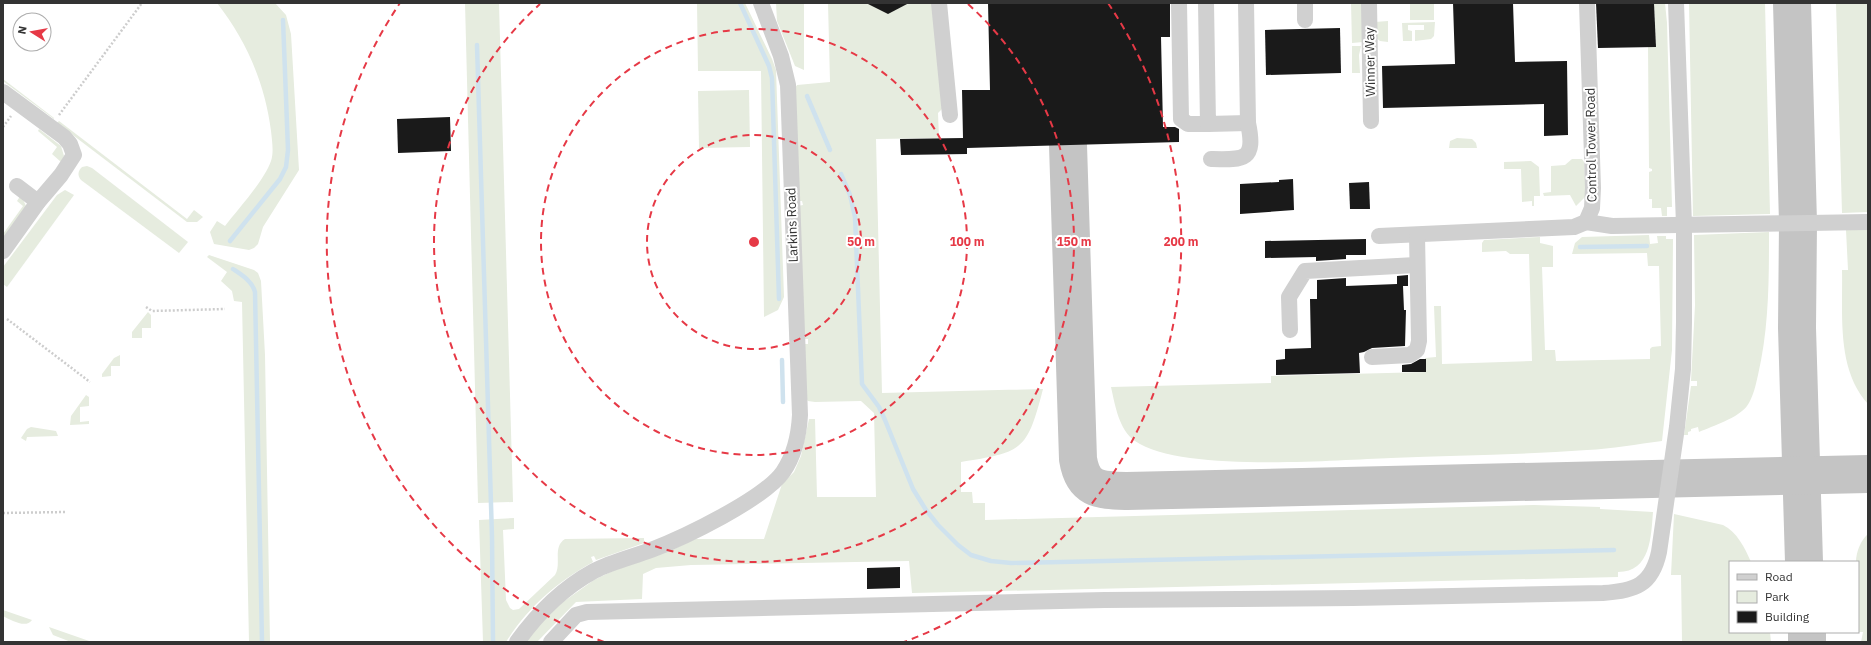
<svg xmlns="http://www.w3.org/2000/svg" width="1871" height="645" viewBox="0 0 1871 645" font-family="'IBM Plex Sans',sans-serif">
<rect width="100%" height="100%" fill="#fff"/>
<g fill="#e6ecdf">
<path d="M217,3H275L286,15L291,34L299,170L263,227L258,244L254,248L249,250L214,244L210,232L217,221L225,226C238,209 264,181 271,161C274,152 272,141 271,131C265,83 246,40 217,3Z"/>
<polygon points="465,3 499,3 513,502 478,503"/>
<polygon points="697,3 745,3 772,59 776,70 784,297 778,310 764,317 761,71 698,71"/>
<polygon points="776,3 804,3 804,70 795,66 777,21"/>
<path d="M828,3L933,4L942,109L938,113L939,138L876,139L882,393L1043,389C1027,451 1023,452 961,462V492H972L973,503H985V520L1534,505L1600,507V509L1653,512C1651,536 1651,572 1618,572V577L912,593L909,561L691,565L656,568L643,574L642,599L576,602L537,642H526L541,621L563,602L594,580L617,569L674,549L695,539H764L782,484L794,472L801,456L809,419H815L817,497H876L874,413L861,401L815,402L808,401L805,398L803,344H808V339H803L798,206L803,205L802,201H798L795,88L797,85L830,82Z"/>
<polygon points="1351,3 1364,3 1363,42 1352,43"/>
<rect x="1410" y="3" width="24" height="17"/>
<polygon points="1654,3 1665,3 1667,23 1672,207 1667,207 1667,216 1662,216 1661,208 1652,208 1652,199 1649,199 1649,172 1652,171 1652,169 1649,168 1648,47 1656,46"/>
<polygon points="1689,3 1765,3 1770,214 1693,216"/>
<polygon points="1836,3 1868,3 1868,212 1842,213"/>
<polygon points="1388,21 1388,42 1380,41 1375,37 1375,22"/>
<polygon points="1435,22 1434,36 1431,39 1415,41 1415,30 1424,30 1424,25 1408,25 1408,30 1412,31 1412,41 1403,41 1402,23"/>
<polygon points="1352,46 1361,46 1359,55 1360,73 1352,73"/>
<polygon points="3,79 54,118 54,119 3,81"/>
<polygon points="749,90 750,147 699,148 698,91"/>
<polygon points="59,121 187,219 194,210 203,217 197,222 187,222 57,123"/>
<polygon points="39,129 61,146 64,156 61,162 52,154 57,147 38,131"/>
<polygon points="1457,138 1472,139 1476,143 1477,148 1449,148 1450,141"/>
<polygon points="1572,159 1582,159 1584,162 1586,196 1576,206 1570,195 1544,196 1543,193 1551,192 1551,166 1565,165"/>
<polygon points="1531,161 1539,167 1540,196 1534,196 1534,206 1532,206 1532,201 1522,202 1521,169 1504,169 1504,162"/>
<path d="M87,166L92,168L188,242L179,253L81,180C77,175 78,171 82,167Z"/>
<polygon points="65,190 74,195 7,287 3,284 3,267 57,195"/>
<polygon points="21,195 26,206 3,239 3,234 23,206 17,201"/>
<path d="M1868,229V404C1836,369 1843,314 1842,270H1848L1846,230Z"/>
<path d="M1769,232C1769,280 1769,328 1758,375C1756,384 1753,398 1747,406C1738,418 1713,426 1699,432L1698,427L1691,429V431L1688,432V435H1684L1691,386H1697V381H1691L1695,305L1694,235Z"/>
<path d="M1649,235L1650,244L1658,243L1657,236H1666V239H1673L1672,350L1662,441C1637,444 1612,449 1587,450C1522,455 1456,455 1391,458C1332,460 1181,473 1135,441C1119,430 1115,405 1111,387L1271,383V376L1426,372L1425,358L1436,357L1434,306H1441L1442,364L1532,361L1529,254H1510L1506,251L1482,252V243L1484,240L1540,237V243L1553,246V267H1542L1545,350H1555L1556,361L1650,359V349L1652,347L1661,346L1659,266H1648L1647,253L1572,254L1575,243L1582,237Z"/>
<polygon points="209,255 254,270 258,273 261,281 265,355 270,642 249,642 242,302 234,301 232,291 221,281 227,272 207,257"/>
<polygon points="148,312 151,315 151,328 142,328 142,338 132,338 132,332"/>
<polygon points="120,355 120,366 111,366 111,376 102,377 102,374 114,358"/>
<polygon points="86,395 89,397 89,406 80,407 80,422 89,421 89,424 70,425 71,416"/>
<polygon points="31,427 56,431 58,436 27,437 26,441 21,438 27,429"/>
<path d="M1674,514L1723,525C1737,532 1745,548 1751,562H1730V632H1770L1771,642H1682L1681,575H1671Z"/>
<path d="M514,518V529L503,530L506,600L510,608L513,610L519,609L555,575C562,564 552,547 565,539L644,538V543L596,560L594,556L591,557L593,562C557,582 528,607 506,642H483L479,520Z"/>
<path d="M1868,534V642H1861L1863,632H1858V562H1856C1856,552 1861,540 1868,534Z"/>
<path d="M3,610L32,620C26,629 11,620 3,616Z"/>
<polygon points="49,627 92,642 71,642 53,635"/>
</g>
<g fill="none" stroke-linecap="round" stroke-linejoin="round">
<g stroke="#cfe2ee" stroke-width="4.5">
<polyline points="740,3 769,66 772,78 779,299"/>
<polyline points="477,45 492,537 493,642"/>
<polyline points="807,96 830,150"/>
<polyline points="841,174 850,195 855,217 862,384 879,407 885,420 913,489 926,510 938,525 958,545 971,555 991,561 1011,563 1614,550"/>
<polyline points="230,241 280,179 286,167 288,150 283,20"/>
<polyline points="1580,247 1647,246"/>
<path d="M233,269C242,275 252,281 255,292L262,642"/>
<polyline points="782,360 783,402"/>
</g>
<g stroke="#c4c4c4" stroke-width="38">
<polyline points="1792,3 1798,223 1797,328 1804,562"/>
<path d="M1068,145L1078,459C1083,490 1099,490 1127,491L1868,474"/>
<polyline points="1807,632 1807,642"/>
</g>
</g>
<g fill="#1a1a1a">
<polygon points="866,3 909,3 888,14"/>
<polygon points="988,3 1170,3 1170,37 1161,37 1163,127 1175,127 1179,129 1179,142 967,148 967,154 901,155 900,139 963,138 962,90 990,90"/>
<polygon points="1453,3 1513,3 1515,62 1567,61 1568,135 1544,136 1544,104 1383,108 1382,66 1455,64"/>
<polygon points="1596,3 1654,3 1656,47 1598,48"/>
<polygon points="1340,28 1341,73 1266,75 1265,30"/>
<polygon points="450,117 451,151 398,153 397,119"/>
<polygon points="1293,179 1294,210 1240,214 1240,184 1279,182 1279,180"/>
<polygon points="1369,182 1370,209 1350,209 1349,183"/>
<polygon points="1366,239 1366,255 1346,255 1346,259 1316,261 1316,257 1265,258 1265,241"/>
<polygon points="1408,275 1408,286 1403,286 1404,310 1406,310 1405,346 1372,348 1364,352 1359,353 1360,373 1276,375 1276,360 1285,359 1285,349 1311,348 1310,299 1317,299 1317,280 1346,278 1346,286 1397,284 1397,276"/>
<polygon points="1420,359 1426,359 1426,372 1402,372 1402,365 1411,364"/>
<polygon points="900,567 900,588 867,589 867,568"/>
</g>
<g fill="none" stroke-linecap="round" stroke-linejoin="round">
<g stroke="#cdcdcd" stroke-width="2.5" stroke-dasharray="2 2" stroke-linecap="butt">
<polyline points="59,115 142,3"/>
<polyline points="3,127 11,116"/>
<polyline points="146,307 152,311 225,309"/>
<polyline points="7,319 90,382"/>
<polyline points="3,513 65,512"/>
</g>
<g stroke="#d0d0d0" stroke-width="16">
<polyline points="939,3 950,115"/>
<polyline points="1179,3 1181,119 1188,124 1208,124"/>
<polyline points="1206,3 1208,124 1248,123"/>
<polyline points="1305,3 1305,20"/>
<polyline points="1369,3 1371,121"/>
<polyline points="3,92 64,137 70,144 74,155 61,175 38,202 3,251"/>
<path d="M1211,159C1244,160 1256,161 1248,123L1246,3"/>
<polyline points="17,186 38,202"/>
<polyline points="1586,222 1612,226 1868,222"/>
<polyline points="1379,236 1574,227 1586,222 1592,208 1593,188 1587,3"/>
<polyline points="1290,330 1289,297 1305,271 1416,265"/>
<polyline points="1372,357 1410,355 1417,350 1419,341 1417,235"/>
<path d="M517,642C537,614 563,588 594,571C611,562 632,557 651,550C683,538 764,499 783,472C794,456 799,434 800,415L788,85L781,56L761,3"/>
<path d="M551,642L576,615L587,612L1105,600L1353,598L1603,593C1635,591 1652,585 1659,552L1677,427L1683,369L1684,322V225L1676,3"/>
</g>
</g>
<g fill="none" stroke="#e63946" stroke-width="2" stroke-dasharray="7 5">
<circle cx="754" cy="242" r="107"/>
<circle cx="754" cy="242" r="213"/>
<path d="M968 4A320 320 0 1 1 540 4"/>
<path d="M604 642A427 427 0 0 1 400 3M1108 3A427 427 0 0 1 904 642"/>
</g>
<g text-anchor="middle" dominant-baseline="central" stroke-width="4" stroke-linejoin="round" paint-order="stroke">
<g font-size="13" fill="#333" stroke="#fff">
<text transform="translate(1370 62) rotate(-91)">Winner Way</text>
<text transform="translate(1591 145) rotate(-91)">Control Tower Road</text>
<text transform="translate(792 225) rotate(-92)">Larkins Road</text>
</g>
</g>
<circle cx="754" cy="242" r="6" fill="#e63946" stroke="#fff" stroke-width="2"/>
<g font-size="12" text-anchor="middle" font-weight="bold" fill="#e63946" stroke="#fff" stroke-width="4" stroke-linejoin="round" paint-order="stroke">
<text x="861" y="246">50 m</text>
<text x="967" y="246">100 m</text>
<text x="1074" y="246">150 m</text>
<text x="1181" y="246">200 m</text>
</g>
<rect width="1871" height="645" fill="none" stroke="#333333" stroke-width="8"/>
<rect x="1729" y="561" width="130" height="72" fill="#ffffff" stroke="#adadad"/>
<rect x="1737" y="574" width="20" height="6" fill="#d0d0d0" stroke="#adadad"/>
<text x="1765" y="581" font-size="12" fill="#333333">Road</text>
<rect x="1737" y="591" width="20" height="12" fill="#e6ecdf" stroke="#adadad"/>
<text x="1765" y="601" font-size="12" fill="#333333">Park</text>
<rect x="1737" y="611" width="20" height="12" fill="#1a1a1a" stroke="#adadad"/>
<text x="1765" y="621" font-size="12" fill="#333333">Building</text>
<g transform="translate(32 32) rotate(281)"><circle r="19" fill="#ffffff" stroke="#adadad"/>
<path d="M0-3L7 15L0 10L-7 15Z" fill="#e63946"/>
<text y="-6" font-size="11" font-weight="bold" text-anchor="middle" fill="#333333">N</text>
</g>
</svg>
